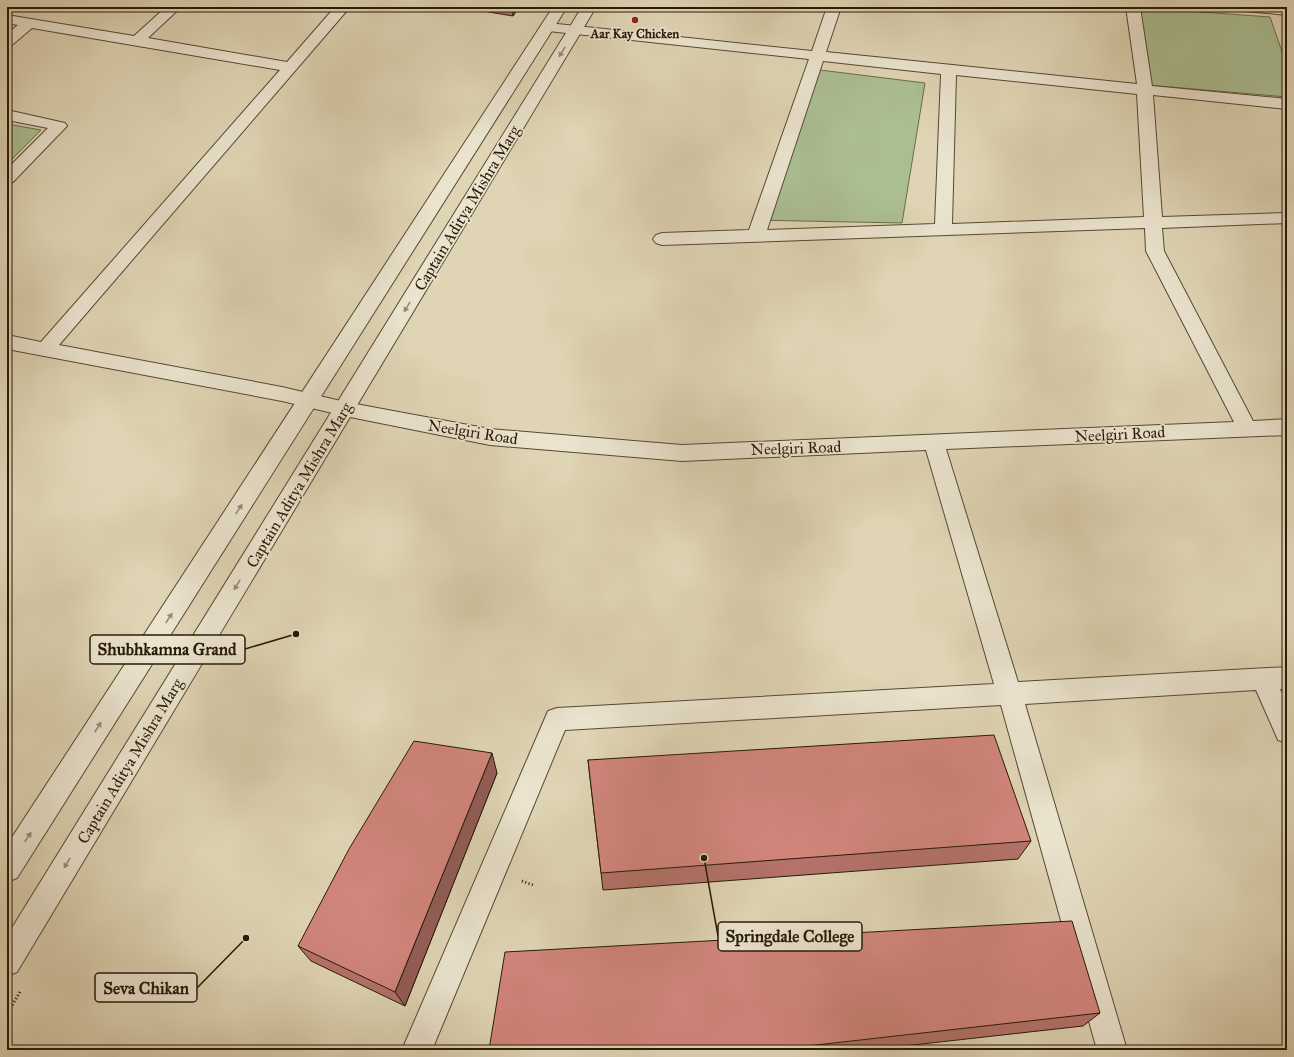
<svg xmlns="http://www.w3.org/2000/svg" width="1294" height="1057" viewBox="0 0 1294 1057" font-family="'IM FELL Great Primer',serif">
<rect width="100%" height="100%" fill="#dfd4b4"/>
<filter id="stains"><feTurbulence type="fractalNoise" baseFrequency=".005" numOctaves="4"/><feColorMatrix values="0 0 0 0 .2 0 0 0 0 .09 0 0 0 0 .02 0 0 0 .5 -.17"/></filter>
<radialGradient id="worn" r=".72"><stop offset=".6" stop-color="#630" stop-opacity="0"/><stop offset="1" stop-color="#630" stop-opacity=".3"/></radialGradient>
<g fill="#abbe92" stroke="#6a6c4d">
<polygon points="1132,7 1270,17 1287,66 1287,97 1147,85"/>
<polygon points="812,69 925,83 902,223 752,220"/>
<polygon points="7,124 41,130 7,164"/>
</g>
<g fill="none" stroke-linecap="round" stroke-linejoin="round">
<defs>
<g id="minor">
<path d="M166,7H181L148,38L287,62L335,7H350L59,345L282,387L345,402L490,429L682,445L1234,422L1146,251L1145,228L662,245L656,243L653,239L656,235L662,233L749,230L809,59L548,31L543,30L541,27L543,24L548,23L812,51L827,7H841L826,52L1137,84L1126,7H1140L1152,86L1287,99V109L1153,95L1162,217L1287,213V223L1162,228L1164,251L1253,421L1287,419V435L946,449L1018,682L1287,667V689H1280L1287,705V743L1278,740L1256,690L1025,704L1127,1050H1097L1001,705L565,730L432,1050H402L548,711L557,708L994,684L926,450L682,461L490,445L345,416L282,401L7,349V335L41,342L280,70L32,28L12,45L7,46V34L18,25L7,23V15L134,36ZM823,61L941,74L935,224L767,230ZM956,75L1137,94L1144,217L952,224Z"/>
<polygon points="1239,7 1287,7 1287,15 1246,11 1241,10"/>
<polygon points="7,110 65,123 67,126 13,182 7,183 7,169 48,128 7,120"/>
</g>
<g id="tertiary">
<polygon points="553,7 567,7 17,878 7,882 7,845"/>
<polygon points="582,7 596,7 17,972 7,976 7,936"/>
</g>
</defs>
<use href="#minor" stroke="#564833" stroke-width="2"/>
<use href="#tertiary" stroke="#564833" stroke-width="2"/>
<g stroke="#281a08" stroke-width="3" stroke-dasharray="1 2.5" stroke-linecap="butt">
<polyline points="522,881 533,885"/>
<polyline points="7,1014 20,992"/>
</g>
<use href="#minor" fill="#eae3ce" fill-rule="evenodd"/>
<use href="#tertiary" fill="#eae3ce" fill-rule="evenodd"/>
</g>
<g fill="#b4726b" stroke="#281a08">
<polygon points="459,7 519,7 513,16"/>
<polygon points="588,760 1031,841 1018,859 603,890"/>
<polygon points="497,773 405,1006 311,961 298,946"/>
<polygon points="1100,1013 1083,1026 868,1050 489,1050"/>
</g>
<g fill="#925d57" stroke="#281a08">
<polygon points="512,7 519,7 513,16"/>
<polygon points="492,753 497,773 405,1006 395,992"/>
</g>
<g fill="#d1857c" stroke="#281a08">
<polygon points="994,735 1031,841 601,873 588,760"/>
<polygon points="414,741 492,753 395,992 298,946 349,849"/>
<polygon points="1072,921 1100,1013 798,1047 798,1050 489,1050 505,952"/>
</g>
<defs><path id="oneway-solid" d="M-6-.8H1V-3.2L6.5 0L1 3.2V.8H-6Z"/></defs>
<g fill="#938975">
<use href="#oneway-solid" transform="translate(562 52) rotate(121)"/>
<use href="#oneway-solid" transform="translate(407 307) rotate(121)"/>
<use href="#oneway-solid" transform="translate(239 509) rotate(-57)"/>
<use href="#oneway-solid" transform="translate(237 585) rotate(121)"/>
<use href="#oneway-solid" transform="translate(169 618) rotate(-57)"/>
<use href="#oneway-solid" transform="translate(98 727) rotate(-57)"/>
<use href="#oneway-solid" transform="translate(28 837) rotate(-57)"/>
<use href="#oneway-solid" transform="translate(67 863) rotate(121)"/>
</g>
<circle fill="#8f2418" stroke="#eae3ce" stroke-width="1.5" cx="635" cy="20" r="4"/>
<g text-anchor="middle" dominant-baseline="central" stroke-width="3.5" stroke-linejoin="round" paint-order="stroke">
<g font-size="13" font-weight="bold" fill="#281a08" stroke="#eae3ce">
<text x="635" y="34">Aar Kay Chicken</text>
</g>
<g font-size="16" fill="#281a08" stroke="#eae3ce">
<text transform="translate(467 208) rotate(-59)">Captain Aditya Mishra Marg</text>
<text transform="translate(473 432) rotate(9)">Neelgiri Road</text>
<text transform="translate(1120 434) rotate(-3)">Neelgiri Road</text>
<text transform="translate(796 448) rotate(-2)">Neelgiri Road</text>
<text transform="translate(299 485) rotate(-59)">Captain Aditya Mishra Marg</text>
<text transform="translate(130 761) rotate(-59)">Captain Aditya Mishra Marg</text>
</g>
</g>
<path fill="none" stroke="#281a08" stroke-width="1.5" d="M296 634L245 649M704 858L718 936M246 938L197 988"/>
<g fill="#281a08" stroke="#eae3ce" stroke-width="1.5">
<circle cx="296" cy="634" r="4"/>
<circle cx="704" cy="858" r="4"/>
<circle cx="246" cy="938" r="4"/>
</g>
<g fill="#eae3ce" stroke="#281a08" stroke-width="1.5">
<rect x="90" y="635" width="155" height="29" rx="4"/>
<rect x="718" y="922" width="144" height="29" rx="4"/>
<rect x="95" y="973" width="102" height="29" rx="4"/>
</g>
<g font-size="17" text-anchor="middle" font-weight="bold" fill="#281a08">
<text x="167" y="655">Shubhkamna Grand</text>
<text x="790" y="942">Springdale College</text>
<text x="146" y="994">Seva Chikan</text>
</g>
<rect width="1294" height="1057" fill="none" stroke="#dfd4b4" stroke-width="24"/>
<rect x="8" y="8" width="1278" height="1041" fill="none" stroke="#281a08" stroke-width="2"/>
<rect x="12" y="12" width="1270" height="1033" fill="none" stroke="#281a08"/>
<rect width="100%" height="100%" filter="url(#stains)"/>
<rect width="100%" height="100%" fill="url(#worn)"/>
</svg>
